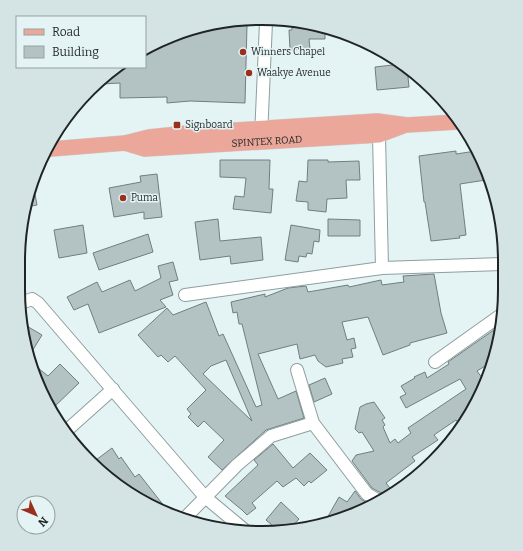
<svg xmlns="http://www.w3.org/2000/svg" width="523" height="551" viewBox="0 0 523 551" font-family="Bitter,serif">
<rect width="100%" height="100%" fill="#e4f4f4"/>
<g fill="#b3c3c3" stroke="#707e7e" fill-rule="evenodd">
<polygon points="217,24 247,25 245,103 190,101 167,103 167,97 120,98 120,83 102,84 121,67 145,67 145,49"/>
<polygon points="292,24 325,26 325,39 309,39 310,49 290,50 289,30 292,30"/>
<polygon points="401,64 407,67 409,87 377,90 375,67"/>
<polygon points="456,151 456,154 476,151 486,180 460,184 466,235 459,236 460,238 431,241 425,202 424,202 419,156"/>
<polygon points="220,160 270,160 269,189 273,189 271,213 233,209 235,196 244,197 246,178 220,177"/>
<polygon points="308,160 328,160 328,162 359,161 360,180 346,180 347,198 327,199 326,212 308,210 308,202 296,201 299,181 307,182"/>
<polygon points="157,174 162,217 144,219 144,212 114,217 109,188 141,182 140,176"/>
<polygon points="33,184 37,205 26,207 26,198"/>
<polygon points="218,219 220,241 261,237 263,260 231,264 230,256 200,260 195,222"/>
<polygon points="328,219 360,220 360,236 328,236"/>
<polygon points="83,225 87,253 59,258 54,230"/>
<polygon points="291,225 320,230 319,242 314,241 312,254 307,253 306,257 299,256 298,262 285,260"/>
<polygon points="148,234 153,252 99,270 93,253"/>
<polygon points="173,262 178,280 169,282 173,295 160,300 166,307 99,333 88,304 74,310 67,297 97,282 102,292 130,280 135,291 161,278 158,266"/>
<path d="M434,274L441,313L447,333L410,343V345L383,355L368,317L342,322L347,340L354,338L356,348L351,349L353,357L342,359L343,363L326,367L318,361L315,355L300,359L297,344L258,354L278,399L296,391L304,418L266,430L222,470L208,457L224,440L204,421L198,427L188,417L191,414L187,409L206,390L175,356L168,362L161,355L158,357L138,335L167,308L173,315L206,302L219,336L223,334L256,407L262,405L242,324H239L237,312L233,313L231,302L265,294V297L288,288L306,286L308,292L348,285L349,287L381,280L382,285L404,282L403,276ZM226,360L252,421L203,374L211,366Z"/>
<polygon points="25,325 42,335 31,353 28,341"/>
<polygon points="501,325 500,337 490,363 477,371 483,379 466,419 459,424 456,420 434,435 438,440 412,457 415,461 386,483 390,488 385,493 379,492 372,488 352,461 356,455 374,451 362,432 359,433 355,429 360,407 366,404 374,402 385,418 382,420 385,425 383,427 390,443 395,439 398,443 411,433 408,428 466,389 460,379 406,408 400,397 406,394 401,386 415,378 414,377 425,372 427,378 449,364 448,362"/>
<polygon points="33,364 48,376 60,364 79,383 52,409 37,383"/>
<polygon points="325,378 332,394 314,402 309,385"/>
<polygon points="273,444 293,468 310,453 327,470 311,483 309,481 304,486 296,478 283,487 277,481 252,503 256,508 247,515 242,510 225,496 258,465 254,460"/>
<polygon points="112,448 119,459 121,457 135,477 139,474 168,511 101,472 92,463"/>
<polygon points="355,491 361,499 370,505 326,520 339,497 347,502"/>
<polygon points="281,502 299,519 288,531 279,531 266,520"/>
</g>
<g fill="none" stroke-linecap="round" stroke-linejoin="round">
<defs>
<g id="minor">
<polyline points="379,135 382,268"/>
<polyline points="261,137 266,22"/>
<polyline points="185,295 382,268 502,264"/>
<polyline points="21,303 32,299 38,303 205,497 247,532"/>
<polyline points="435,362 501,315"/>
<polyline points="297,370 313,423 367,494 377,500 384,500"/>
<polyline points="65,432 113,389"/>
<polyline points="183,520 237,465 271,436 313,423"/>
</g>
<g id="major">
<path id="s1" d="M125,143L145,149L379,135L403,126"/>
<polyline points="51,149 125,143 149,137 187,133 377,121 407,125 457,122"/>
</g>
</defs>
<use href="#minor" stroke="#8f9e9e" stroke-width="14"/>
<use href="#major" stroke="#cecfcf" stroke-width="16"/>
<use href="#minor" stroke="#fff" stroke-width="12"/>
<use href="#major" stroke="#eba79a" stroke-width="15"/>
</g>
<g fill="#99301d" stroke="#e4f4f4" stroke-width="1.5">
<circle cx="243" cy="52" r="4"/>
<circle cx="249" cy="73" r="4"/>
<rect x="173" y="121" width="8" height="8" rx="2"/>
<circle cx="123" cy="198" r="4"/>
</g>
<g text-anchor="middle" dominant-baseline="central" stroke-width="3" stroke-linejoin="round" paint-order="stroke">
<g font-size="10" fill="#1f2425" stroke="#e4f4f4" text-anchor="start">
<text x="251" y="52">Winners Chapel</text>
<text x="257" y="73">Waakye Avenue</text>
<text x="185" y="125">Signboard</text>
<text x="131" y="198">Puma</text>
</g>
<g font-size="10" fill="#1f2425" stroke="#e4f4f4">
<text stroke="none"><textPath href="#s1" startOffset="143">SPINTEX ROAD</textPath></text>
</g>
</g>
<path d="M0 0H523V551H0ZM261 25H262A236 236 0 0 1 498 261V290A236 236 0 0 1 262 526H261A236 236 0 0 1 25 290V261A236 236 0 0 1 261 25Z" fill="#d4e3e3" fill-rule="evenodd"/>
<path fill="none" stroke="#1f2425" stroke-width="2" d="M261 25H262A236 236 0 0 1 498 261V290A236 236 0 0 1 262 526H261A236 236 0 0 1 25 290V261A236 236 0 0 1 261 25Z"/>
<rect x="16" y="16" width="130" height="52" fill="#e4f4f4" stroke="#95a1a1"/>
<rect x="24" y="29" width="20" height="6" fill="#eba79a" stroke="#95a1a1"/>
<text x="52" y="36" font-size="12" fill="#1f2425">Road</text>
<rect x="24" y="46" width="20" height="12" fill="#b3c3c3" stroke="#95a1a1"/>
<text x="52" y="56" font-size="12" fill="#1f2425">Building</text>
<g transform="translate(36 515) rotate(134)"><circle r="19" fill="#e4f4f4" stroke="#95a1a1"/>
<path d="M0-3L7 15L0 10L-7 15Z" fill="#99301d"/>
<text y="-6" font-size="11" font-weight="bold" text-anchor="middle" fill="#1f2425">N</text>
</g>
</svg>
